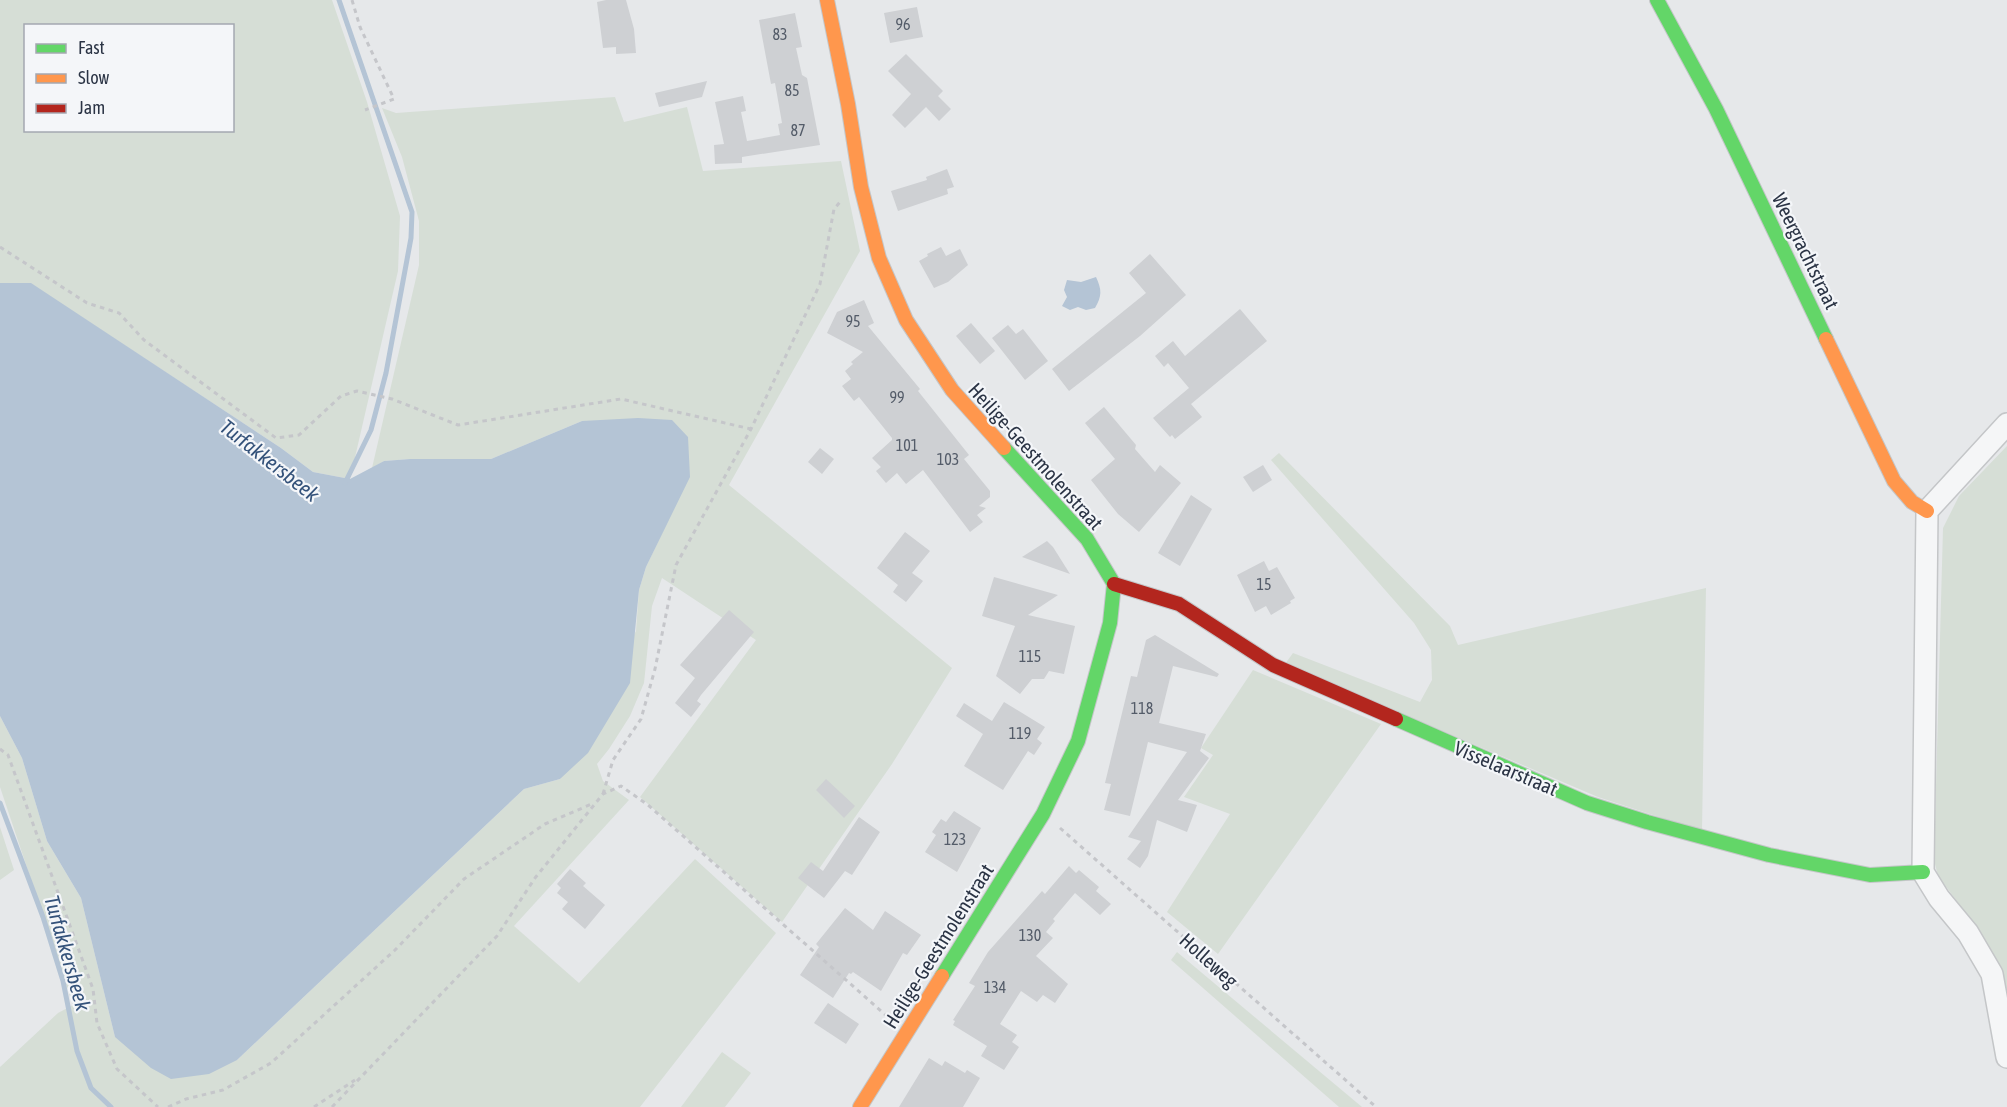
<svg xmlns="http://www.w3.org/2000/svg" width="2007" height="1107" viewBox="0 0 2007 1107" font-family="'Asap Condensed',sans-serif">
<rect width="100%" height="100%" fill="#e6e8ea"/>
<g fill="#d6ded6" fill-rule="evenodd">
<path d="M0,0H332L367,102L400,216L398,271L350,479L313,472L281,448L31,284L0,283ZM26,26H232V130H26Z"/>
<polygon points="615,97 624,122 687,107 703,171 841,161 860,251 729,485 952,668 892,764 782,922 640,797 756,640 662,578 652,606 644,683 630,716 609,749 597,764 603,781 629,800 514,926 579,983 695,859 776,933 640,1107 0,1107 0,1067 58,1013 73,1005 0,787 0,716 22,758 47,841 81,898 115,1037 237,1060 524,789 560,779 636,631 639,590 646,567 664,529 582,421 491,459 410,459 384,461 372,468 419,265 419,221 402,157 382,108 396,113"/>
<polygon points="2007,446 2007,996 2000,965 1968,916 1938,876 1934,860 1943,528 1959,496"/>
<polygon points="1279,453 1450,626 1458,645 1706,588 1702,831 1598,797 1285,664 1293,653 1420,702 1432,680 1431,650 1414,623 1271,460"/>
<polygon points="1253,670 1381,724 1218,954 1167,912 1230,814 1184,797 1213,755 1201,748"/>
<polygon points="0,827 14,870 0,880"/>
<polygon points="1177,952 1362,1107 1339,1107 1171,960"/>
<polygon points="722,1052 751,1073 725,1107 681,1107"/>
</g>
<g fill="#b4c4d5">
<path d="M1096,277C1102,290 1102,296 1095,308L1086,310L1078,307L1070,310L1062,306L1067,297L1064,290L1067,280L1081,282Z"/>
<polygon points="0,283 31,283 281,448 313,472 350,479 384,461 410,459 491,459 582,421 638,418 672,420 688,437 690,477 646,567 639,590 630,683 588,753 560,779 524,789 237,1060 209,1074 171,1079 151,1068 115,1037 81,898 47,841 22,758 0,716"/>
</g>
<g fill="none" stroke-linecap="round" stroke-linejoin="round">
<g stroke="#b4c4d5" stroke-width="5">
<polyline points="339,0 412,212 411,238 386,373 371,430 345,483"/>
<polyline points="0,803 43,917 63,981 77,1051 91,1088 111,1107"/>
</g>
</g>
<g fill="#ced0d3">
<polygon points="606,0 626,0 634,29 636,53 616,54 616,47 603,48 597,2"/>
<polygon points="917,7 923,37 890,43 884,13"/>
<polygon points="795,13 802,47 796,48 802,75 807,78 820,145 742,157 742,163 715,164 714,145 724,144 715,102 743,96 746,111 741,112 747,141 780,135 778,124 782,123 775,83 771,84 759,20"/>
<polygon points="906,54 943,91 938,96 951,109 939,121 926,107 905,128 892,115 911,94 888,71"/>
<polygon points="707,81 702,97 659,107 655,93"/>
<polygon points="947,169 954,187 947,189 948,194 898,211 891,191 927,180 926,177"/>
<polygon points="941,247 946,256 960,249 968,265 948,282 934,288 919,261 928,256 927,254"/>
<polygon points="1150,254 1186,295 1140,336 1069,391 1052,369 1146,293 1129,273"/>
<polygon points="864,300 874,323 868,326 920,389 918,391 969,455 964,459 990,491 990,497 979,506 986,508 977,515 983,522 970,532 923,470 906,484 897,473 886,483 876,471 881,467 872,458 892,440 892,438 859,397 854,401 842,386 851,379 845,371 853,364 851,362 863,352 827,333 837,312"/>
<polygon points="1240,309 1267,341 1191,404 1202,417 1175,439 1172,435 1170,437 1153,418 1189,388 1168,363 1164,367 1155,356 1173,341 1185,356"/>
<polygon points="971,323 995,351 980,364 956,336"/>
<polygon points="1008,325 1016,334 1023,329 1048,361 1025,380 992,338"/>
<polygon points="1104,407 1136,445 1135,449 1155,472 1160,465 1181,483 1139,532 1118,514 1091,480 1115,459 1085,423"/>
<polygon points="820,448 834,459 822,474 808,462"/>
<polygon points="1263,465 1272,480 1253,492 1243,477"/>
<polygon points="1191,495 1212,509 1180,566 1158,553"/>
<polygon points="905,532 930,551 912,573 923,581 906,602 893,592 898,585 877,568"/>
<polygon points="1047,541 1053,547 1070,574 1022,557"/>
<polygon points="1264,561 1269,571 1277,567 1295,598 1290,601 1291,603 1271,615 1266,606 1255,612 1237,575"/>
<polygon points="994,577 1058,595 1028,615 1075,626 1064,674 1049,671 1044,679 1032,679 1020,694 996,676 1015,626 982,616"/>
<polygon points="729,610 754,632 701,695 697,701 701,704 691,717 675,703 695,678 680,665"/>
<polygon points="1155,635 1219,674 1217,677 1173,666 1159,723 1206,734 1200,751 1209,758 1178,800 1197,805 1187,832 1157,820 1148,856 1140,868 1127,859 1141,841 1128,837 1187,752 1148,742 1130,816 1104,810 1111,784 1105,783 1131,676 1137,677 1146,640"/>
<polygon points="1004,702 1045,727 1037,739 1042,743 1034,755 1028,751 1003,790 964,766 983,734 956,716 964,703 992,721"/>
<polygon points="826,779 855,806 844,818 816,790"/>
<polygon points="954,811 981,828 957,872 925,852 936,835 932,832 941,819 946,822"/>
<polygon points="859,817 880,832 852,875 845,871 824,898 798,878 811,862 823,871"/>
<polygon points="1069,866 1076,873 1079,870 1099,887 1096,891 1111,904 1100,915 1075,893 1053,919 1055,921 1046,932 1053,938 1036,956 1068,984 1055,1003 1043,995 1037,1002 1021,991 1000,1024 1017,1035 1012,1042 1019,1047 1004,1070 981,1056 987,1046 953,1025 955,1021 953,1020 975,986 969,983 988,952 1042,891 1045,894"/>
<polygon points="570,869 586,883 583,886 605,905 585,929 562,909 568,902 557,893 561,888 557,884"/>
<polygon points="845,908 873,930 885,911 921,935 907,955 903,953 881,991 853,972 851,974 849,973 833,998 800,975 819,947 816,944"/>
<polygon points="828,1003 859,1024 846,1044 814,1023"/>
<polygon points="929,1058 942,1066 945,1061 965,1073 967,1070 980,1078 963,1107 899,1107"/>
</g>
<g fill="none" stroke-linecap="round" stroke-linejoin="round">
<defs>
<polyline id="street" points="2007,424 1927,511 1923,872 1939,898 1968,933 1992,974 2007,1057"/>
<g id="fast">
<polyline points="1657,0 1716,109 1826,339"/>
<polyline points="1396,719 1587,803 1647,822 1769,855 1870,875 1923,872"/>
<polyline points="942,976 1043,814 1078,741 1110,623 1114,584 1087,539 1004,448"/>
</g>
<g id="slow">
<polyline points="827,0 848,104 861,187 879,258 906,320 952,390 1004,448"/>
<polyline points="1826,339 1894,481 1912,502 1927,511"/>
<polyline points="860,1107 942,976"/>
</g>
<polyline id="jam" points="1114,584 1179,604 1273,665 1396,719"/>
</defs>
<use href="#street" stroke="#c4c6c8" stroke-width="24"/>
<use href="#fast" stroke="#c4c6c8" stroke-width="16"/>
<use href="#slow" stroke="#c4c6c8" stroke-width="16"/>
<use href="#jam" stroke="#c4c6c8" stroke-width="16"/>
<g stroke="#c5c6ca" stroke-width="3" stroke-dasharray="4.5 4.5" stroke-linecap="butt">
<polyline points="352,0 360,27 394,99 365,110"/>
<polyline points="0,247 87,303 119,313 144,340 276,438 299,435 341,396 357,391 392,399 458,425 621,399 751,429"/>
<polyline points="0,749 8,755 93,989 97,1023 117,1069 158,1107"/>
<polyline points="603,794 613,760 641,719 655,669 676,565 751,429 820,284 834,209 840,202"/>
<polyline points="1060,828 1376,1107"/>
<polyline points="168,1107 186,1099 223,1090 271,1063 395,950 464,879 545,824 594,803"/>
<polyline points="314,1107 355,1080"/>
<polyline points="332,1107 497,936 535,878 603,794 621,786 648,805 889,1018"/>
</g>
<use href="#street" stroke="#f5f6f7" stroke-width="21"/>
<use href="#fast" stroke="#63d668" stroke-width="14"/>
<use href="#slow" stroke="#ff974d" stroke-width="14"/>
<use href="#jam" stroke="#b3261e" stroke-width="14"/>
</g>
<g text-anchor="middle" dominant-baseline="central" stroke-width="4.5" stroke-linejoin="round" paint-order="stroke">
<g font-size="16" fill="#545c69">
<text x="903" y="24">96</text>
<text x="780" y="34">83</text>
<text x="792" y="90">85</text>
<text x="798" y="130">87</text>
<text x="853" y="321">95</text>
<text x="897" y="397">99</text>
<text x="907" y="445">101</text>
<text x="948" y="459">103</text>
<text x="1264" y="584">15</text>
<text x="1030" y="656">115</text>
<text x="1142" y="708">118</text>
<text x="1020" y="733">119</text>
<text x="955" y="839">123</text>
<text x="1030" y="935">130</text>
<text x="995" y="987">134</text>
</g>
<g font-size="20" fill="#2b3445" stroke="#f4f6f9">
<text transform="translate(1806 251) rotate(64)">Weergrachtstraat</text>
<text transform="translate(1036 456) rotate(48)">Heilige-Geestmolenstraat</text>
<text transform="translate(1506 768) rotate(23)">Visselaarstraat</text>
<text transform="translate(938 946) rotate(-58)">Heilige-Geestmolenstraat</text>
<text transform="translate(1209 960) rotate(42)">Holleweg</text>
</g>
<g font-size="21" font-style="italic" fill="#34527a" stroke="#f4f6f9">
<text transform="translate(270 460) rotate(38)">Turfakkersbeek</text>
<text transform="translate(68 953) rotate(74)">Turfakkersbeek</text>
</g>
</g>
<rect x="24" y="24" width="210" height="108" fill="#f4f6f9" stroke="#a4a8b1" stroke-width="1.5"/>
<rect x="36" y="44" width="30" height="9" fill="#63d668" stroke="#a4a8b1" stroke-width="1.5"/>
<text x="78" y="54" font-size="18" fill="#2b3445">Fast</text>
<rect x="36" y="74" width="30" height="9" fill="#ff974d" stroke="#a4a8b1" stroke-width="1.5"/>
<text x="78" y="84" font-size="18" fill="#2b3445">Slow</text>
<rect x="36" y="104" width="30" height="9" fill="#b3261e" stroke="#a4a8b1" stroke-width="1.5"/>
<text x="78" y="114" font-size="18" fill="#2b3445">Jam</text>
</svg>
